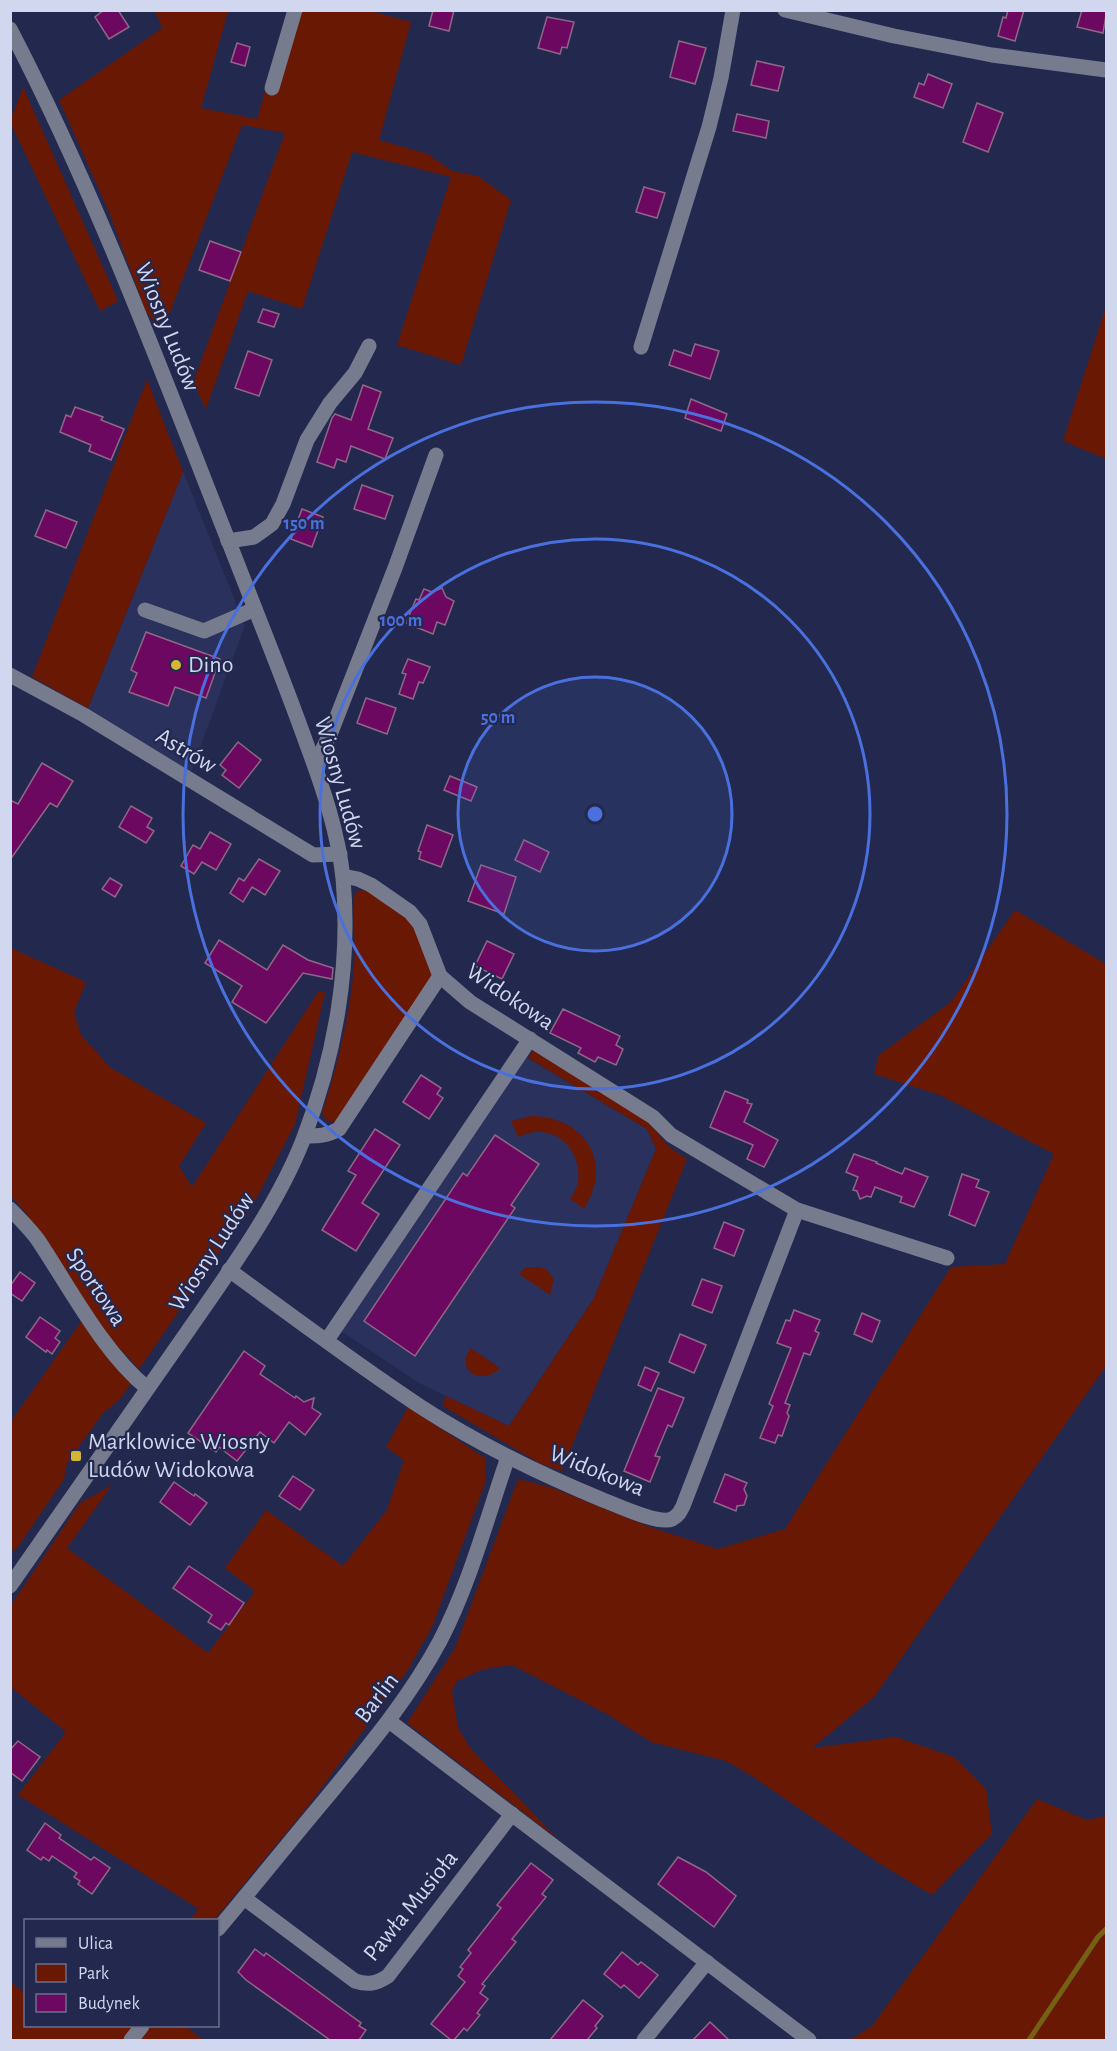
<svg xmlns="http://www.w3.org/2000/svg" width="1117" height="2051" viewBox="0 0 1117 2051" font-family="'Alegreya Sans',sans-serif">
<rect width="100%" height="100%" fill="#23294e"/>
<g fill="#2a315d">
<polygon points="183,472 245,625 191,772 88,708"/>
<polygon points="514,1050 647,1129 656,1149 594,1298 509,1426 419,1383 329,1323"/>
</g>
<g fill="#691804">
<polygon points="155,11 228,11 201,108 257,119 288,11 371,11 411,22 379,140 428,154 452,171 478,176 511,200 461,365 397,345 451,177 352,152 302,309 248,291 206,409 193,383 285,133 242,125 167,320 157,325 146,312 109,212 59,100 162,28"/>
<polygon points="23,87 118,301 100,311 11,124 11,119"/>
<polygon points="1106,306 1106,459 1063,441"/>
<polygon points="147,379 183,472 88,708 32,677"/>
<path d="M361,890L371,891L417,927L434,975L335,1122L327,1121L322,1114C337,1066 350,1017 354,966C356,941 352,917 355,892Z"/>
<polygon points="1015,910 1106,964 1106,1366 874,1697 812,1748 896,1737 954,1757 986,1789 992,1834 932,1895 877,1862 752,1776 726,1761 651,1742 607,1714 512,1665 484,1669 457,1681 452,1691 458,1728 471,1749 558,1839 407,1723 455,1648 518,1479 553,1488 650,1527 718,1549 785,1529 951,1267 1005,1264 1054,1154 940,1095 874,1074 879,1055 951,1002"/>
<polygon points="11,948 86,982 74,1012 81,1035 111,1068 206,1123 179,1166 192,1187 318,992 325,992 295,1124 255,1201 139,1369 110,1338 26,1213 11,1196"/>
<polygon points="534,1049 646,1119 669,1147 687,1159 562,1471 541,1464 443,1406 446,1396 509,1426 594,1298 656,1149 647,1129 528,1058"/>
<path d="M531,1116C585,1117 614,1162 584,1209L570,1199C590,1175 573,1134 541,1132C533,1131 526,1134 518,1137L511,1121Z"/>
<polygon points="538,1267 546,1269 554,1279 550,1295 519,1274 525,1268"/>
<polygon points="82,1320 132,1382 120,1399 103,1413 67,1463 64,1479 15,1551 10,1547 10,1419 12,1420"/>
<path d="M471,1348L497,1366L500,1368C481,1387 454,1370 471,1348Z"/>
<polygon points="408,1407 485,1458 485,1483 432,1627 407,1671 309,1805 214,1920 190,1920 199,1909 18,1795 66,1732 11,1687 11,1605 80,1503 112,1485 67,1548 208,1653 255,1591 225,1568 266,1510 343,1566 387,1510 404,1460 386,1447"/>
<polygon points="1037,1799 1087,1820 1106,1816 1106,2040 850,2040 872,2026"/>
<polygon points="10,1982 25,1993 26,2026 185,2026 203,2040 11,2040"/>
</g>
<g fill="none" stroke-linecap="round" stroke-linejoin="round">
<polyline stroke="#746112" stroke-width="5" points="1029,2040 1098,1937 1106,1929"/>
</g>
<g fill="#6d0861" stroke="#8f6786" stroke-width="1.5">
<polygon points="104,10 118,10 129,27 109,39 95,17"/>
<polygon points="433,10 454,10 449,31 429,26"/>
<polygon points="1008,10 1024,10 1015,41 998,36 1003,17 1006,18"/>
<polygon points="1082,10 1107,10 1103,33 1077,27"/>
<polygon points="547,17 574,22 567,48 562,47 560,54 538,48"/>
<polygon points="679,41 706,48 695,84 670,77"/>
<polygon points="237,43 250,47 245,66 231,62"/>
<polygon points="757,61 784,67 778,91 751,85"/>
<polygon points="928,74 952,84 943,108 914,97 919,83 924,85"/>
<polygon points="977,103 1003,113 988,152 963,142"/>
<polygon points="737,114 769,121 766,138 733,131"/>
<polygon points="644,187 665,193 657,218 636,212"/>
<polygon points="210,241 241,252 230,281 199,270"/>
<polygon points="263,309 279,314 274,327 258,322"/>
<polygon points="695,344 719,351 710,379 669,365 674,350 691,356"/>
<polygon points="248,351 272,360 259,396 235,388"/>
<polygon points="363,385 381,392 368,429 393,438 385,459 351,446 346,462 337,459 334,468 317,462 332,418 335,414 351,420"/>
<polygon points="691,399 727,414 721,431 685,418"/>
<polygon points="75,407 103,417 101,420 124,429 111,460 89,451 91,445 60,432 66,415 71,417"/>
<polygon points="362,485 393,496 385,519 354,509"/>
<polygon points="302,509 323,517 312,547 291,539"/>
<polygon points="46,510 77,522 66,548 35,536"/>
<polygon points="442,588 446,597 454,601 445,625 437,622 433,634 406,623 416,599 419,600 424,589 432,592"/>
<polygon points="146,632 220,659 206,698 175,687 168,706 129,692 137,673 131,670"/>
<polygon points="408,659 430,667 423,683 419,682 413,699 399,694 406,674 402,673"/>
<polygon points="366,698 396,708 387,734 357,723"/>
<polygon points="238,742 261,760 239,788 222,775 226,770 220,765"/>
<polygon points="42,763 73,781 57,807 50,803 10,860 10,800 18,804"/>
<polygon points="450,776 477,787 471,801 444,790"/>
<polygon points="131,806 152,818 147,827 154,831 146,843 119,827"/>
<polygon points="427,825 453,835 441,867 419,859 421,852 418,851"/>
<polygon points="210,832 231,844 216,870 202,862 194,874 181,866 193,845 200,849"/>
<polygon points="524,840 549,852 540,872 515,860"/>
<polygon points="259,859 280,871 265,895 252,887 243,902 230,893 239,878 244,881"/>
<polygon points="481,865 516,877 504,914 468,901"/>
<polygon points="110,878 122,885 115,897 102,889"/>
<polygon points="219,940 267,970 283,945 308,960 333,968 332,979 303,973 266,1023 232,1002 242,986 205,963"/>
<polygon points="487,941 514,954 502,979 475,966"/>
<polygon points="563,1009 620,1036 616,1045 623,1049 616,1065 598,1057 595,1062 578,1053 581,1048 550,1033"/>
<polygon points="421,1075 441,1088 437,1094 443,1098 429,1119 403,1102"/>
<polygon points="725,1091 748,1100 747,1103 752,1104 744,1122 778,1140 764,1167 747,1159 753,1145 710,1127"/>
<polygon points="375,1129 400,1145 362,1203 379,1214 356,1251 322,1230 356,1175 348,1171"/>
<polygon points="495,1135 539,1164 511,1205 515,1208 415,1356 364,1321 463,1173 467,1176"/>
<polygon points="854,1154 877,1162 876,1163 902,1174 905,1168 928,1177 914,1207 900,1202 902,1197 875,1187 871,1197 867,1196 860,1199 857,1191 853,1190 858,1177 846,1172"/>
<polygon points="962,1174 979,1180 976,1187 989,1192 975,1226 949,1215"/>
<polygon points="724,1222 744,1230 734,1256 714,1248"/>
<polygon points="20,1272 35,1283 22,1301 10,1293 10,1286"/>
<polygon points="702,1279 722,1286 712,1313 692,1305"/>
<polygon points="794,1310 820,1320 815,1331 819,1333 810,1355 804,1353 785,1403 790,1405 787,1413 789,1416 782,1436 778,1435 775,1443 760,1438 773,1406 769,1404 791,1348 777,1343 786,1320 790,1321"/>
<polygon points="862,1313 880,1321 872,1342 854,1334"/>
<polygon points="40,1317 60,1331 55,1338 60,1342 52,1354 47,1350 46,1352 26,1337"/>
<polygon points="680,1334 706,1345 694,1373 669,1362"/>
<polygon points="244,1351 265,1366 260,1374 295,1398 296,1396 304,1402 314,1398 312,1408 321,1414 305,1435 289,1422 274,1443 260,1432 237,1461 219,1447 216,1452 188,1433"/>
<polygon points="645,1367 659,1373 651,1391 638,1385"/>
<polygon points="658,1388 684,1398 672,1427 668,1425 655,1456 660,1457 650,1482 624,1471"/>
<polygon points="725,1474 747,1483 744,1489 747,1496 744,1505 737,1506 736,1511 714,1502"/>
<polygon points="293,1476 314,1490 300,1510 279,1496"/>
<polygon points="174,1482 194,1496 195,1494 207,1503 190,1525 160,1502"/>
<polygon points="189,1566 244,1603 229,1625 226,1623 221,1630 208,1622 212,1615 173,1588"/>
<polygon points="18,1741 40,1757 22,1781 10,1772 10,1750"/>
<polygon points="45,1823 61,1835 59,1838 91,1860 94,1857 110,1868 92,1894 78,1884 80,1881 74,1877 77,1873 52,1856 49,1861 43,1857 41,1860 27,1850"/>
<polygon points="678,1857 706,1872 736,1896 714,1927 658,1884"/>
<polygon points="531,1863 553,1880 542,1894 546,1897 512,1939 516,1942 482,1984 485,1986 480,1993 488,1999 477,2013 480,2015 467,2031 464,2028 454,2040 451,2040 431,2024 465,1982 458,1976 463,1969 460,1967 471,1953 468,1950 501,1908 497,1905"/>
<polygon points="255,1949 264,1956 266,1953 361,2023 359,2026 366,2030 359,2040 330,2040 246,1980 238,1972"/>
<polygon points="622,1952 638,1965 641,1962 658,1975 639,1998 624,1985 621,1988 604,1974"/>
<polygon points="583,2000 603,2016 595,2026 597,2028 587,2040 550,2040"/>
<polygon points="710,2022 729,2040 693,2040"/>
</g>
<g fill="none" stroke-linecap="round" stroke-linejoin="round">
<g stroke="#767b8e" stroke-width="15">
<polyline points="785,10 894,36 992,55 1106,70"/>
<path d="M10,29C99,200 165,381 236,560C260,622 285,683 307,745C323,788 338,832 343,878C351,966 335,1057 303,1140C276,1209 225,1277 183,1338C125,1421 68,1503 10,1586"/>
<polyline points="272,88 295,10"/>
<polyline points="641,347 709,127 721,78 733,10"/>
<polyline points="228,541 254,537 272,524 283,504 307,440 330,403 355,373 369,346"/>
<polyline points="145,610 204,631 255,609"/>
<polyline points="10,675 84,715 313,855 340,854"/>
<polyline points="315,765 331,732 395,568 436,455"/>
<polyline points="343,876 358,879 371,885 410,912 420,924 440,976 470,1002 653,1117 671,1135 797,1210 947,1258"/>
<path d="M305,1136C318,1136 327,1136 339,1129L440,976"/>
<path d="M10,1209C20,1219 30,1229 38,1240C70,1288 103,1352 147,1388"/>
<path d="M229,1270C292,1316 356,1364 421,1407C478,1444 540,1474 603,1500C617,1505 658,1525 672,1519C678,1516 680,1512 683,1506L797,1210"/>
<polyline points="327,1340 530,1039"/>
<polyline points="389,1721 809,2040"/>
<path d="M244,1898L355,1981C368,1985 376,1984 388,1976L512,1814"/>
<path d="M218,1929C255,1885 291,1840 328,1796C369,1746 410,1697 440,1641C470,1583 487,1518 508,1457"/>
<polyline points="131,2040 142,2026"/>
<polyline points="644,2040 707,1962"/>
</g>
</g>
<circle cx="595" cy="814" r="137" fill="#4a70de" fill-opacity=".12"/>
<g fill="none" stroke="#4a70de" stroke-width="3">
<circle cx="595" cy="814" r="137"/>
<circle cx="595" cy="814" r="275"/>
<circle cx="595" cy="814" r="412"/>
</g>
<g fill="#d5b534" stroke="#23294e" stroke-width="2">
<circle cx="176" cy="665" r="6"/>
<rect x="70" y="1450" width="12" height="12" rx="3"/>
</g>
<g text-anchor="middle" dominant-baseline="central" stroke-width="4.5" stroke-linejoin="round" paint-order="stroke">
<g font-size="24" fill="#d1d7ef" stroke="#23294e">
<text transform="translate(167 327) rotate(68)">Wiosny Ludów</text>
<text transform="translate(186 751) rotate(31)">Astrów</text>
<text transform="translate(340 783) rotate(74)">Wiosny Ludów</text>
<text transform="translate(510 997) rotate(34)">Widokowa</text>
<text transform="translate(212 1252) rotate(-57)">Wiosny Ludów</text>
<text transform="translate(96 1287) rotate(56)">Sportowa</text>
<text transform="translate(597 1471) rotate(22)">Widokowa</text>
<text transform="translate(377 1698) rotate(-53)">Barlin</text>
<text transform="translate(411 1906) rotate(-51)">Pawła Musioła</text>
</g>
<g font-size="24" fill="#d1d7ef" stroke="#23294e" text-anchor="start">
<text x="188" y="665">Dino</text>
<text x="88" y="1442">Marklowice Wiosny<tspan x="88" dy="28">Ludów Widokowa</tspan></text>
</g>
</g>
<circle cx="595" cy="814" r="9" fill="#4a70de" stroke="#23294e" stroke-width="3"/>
<g font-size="18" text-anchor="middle" font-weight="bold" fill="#4a70de" stroke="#23294e" stroke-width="4.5" stroke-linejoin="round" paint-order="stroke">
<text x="304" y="529">150 m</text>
<text x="401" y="626">100 m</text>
<text x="498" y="723">50 m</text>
</g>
<rect width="1117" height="2051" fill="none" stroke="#d1d7ef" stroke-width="24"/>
<rect x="24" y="1919" width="195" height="108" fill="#23294e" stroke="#696f8e" stroke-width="1.5"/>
<rect x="36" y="1938" width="30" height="9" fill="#767b8e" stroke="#696f8e" stroke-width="1.5"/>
<text x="78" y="1949" font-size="18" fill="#d1d7ef">Ulica</text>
<rect x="36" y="1964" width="30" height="18" fill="#691804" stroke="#696f8e" stroke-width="1.5"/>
<text x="78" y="1979" font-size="18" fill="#d1d7ef">Park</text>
<rect x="36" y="1994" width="30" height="18" fill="#6d0861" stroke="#696f8e" stroke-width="1.5"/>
<text x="78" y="2009" font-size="18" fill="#d1d7ef">Budynek</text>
</svg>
